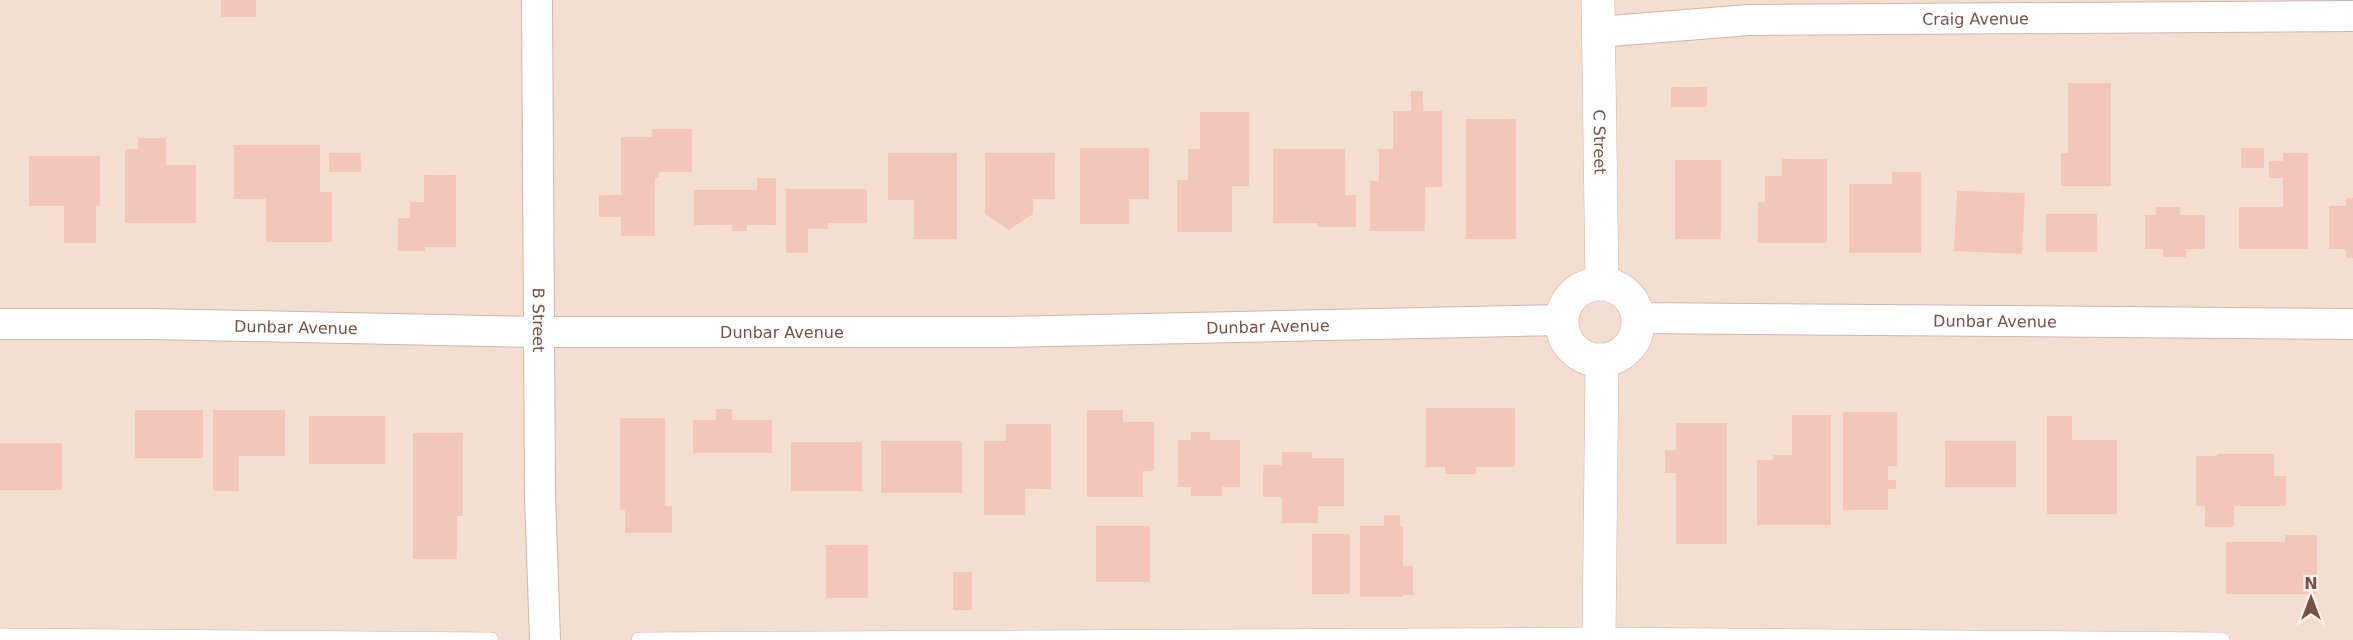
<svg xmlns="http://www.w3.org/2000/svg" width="2353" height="640" viewBox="0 0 2353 640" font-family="'DejaVu Sans',sans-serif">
<rect width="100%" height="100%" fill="#fdeee2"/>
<rect fill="#f4ded0" x="0" y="0" width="2353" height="640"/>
<g fill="#f2c7b9">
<rect x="221" y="0" width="35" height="17"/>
<polygon points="2068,83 2111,83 2111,186 2061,186 2061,153 2068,153"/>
<rect x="1671" y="87" width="36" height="20"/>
<polygon points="1411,91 1423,91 1423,111 1442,111 1442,187 1425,187 1425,231 1370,231 1370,181 1379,181 1379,149 1393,149 1393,111 1411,111"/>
<polygon points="1200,112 1249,112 1249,186 1232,186 1232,232 1177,232 1177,180 1188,180 1188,149 1200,149"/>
<rect x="1466" y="119" width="50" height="120"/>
<polygon points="652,129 692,129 692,172 659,172 659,178 655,178 655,236 621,236 621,217 599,217 599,195 621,195 621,137 652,137"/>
<polygon points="138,138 166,138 166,165 196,165 196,223 125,223 125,149 138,149"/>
<polygon points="234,145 320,145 320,192 332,192 332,242 266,242 266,199 234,199"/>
<polygon points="1080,148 1149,148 1149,199 1129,199 1129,224 1080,224"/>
<rect x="2241" y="148" width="23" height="20"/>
<polygon points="1273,149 1345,149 1345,195 1356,195 1356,227 1318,227 1318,223 1273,223"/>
<rect x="329" y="153" width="32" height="19"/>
<polygon points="888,153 957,153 957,239 914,239 914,200 888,200"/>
<polygon points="985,153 1055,153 1055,199 1033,199 1033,214 1009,230 985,214"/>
<polygon points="2283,153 2308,153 2308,249 2239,249 2239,207 2283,207 2283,178 2269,178 2269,161 2283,161"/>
<polygon points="29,156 100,156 100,206 96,206 96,243 64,243 64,206 29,206"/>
<polygon points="1782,159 1827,159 1827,243 1758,243 1758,202 1765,202 1765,176 1782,176"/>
<rect x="1675" y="160" width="46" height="79"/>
<polygon points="1892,172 1921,172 1921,253 1849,253 1849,184 1892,184"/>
<polygon points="424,175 456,175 456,247 425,247 425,251 398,251 398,218 410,218 410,202 424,202"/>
<polygon points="757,178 776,178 776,225 747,225 747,231 732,231 732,225 694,225 694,190 757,190"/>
<polygon points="786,189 867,189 867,223 828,223 828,229 808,229 808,253 786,253"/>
<polygon points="1957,191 2025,193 2022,254 1954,251"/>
<polygon points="2346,198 2353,198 2353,258 2346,258 2346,249 2329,249 2329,206 2346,206"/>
<polygon points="2156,207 2180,207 2180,215 2205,215 2205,249 2186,249 2186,257 2163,257 2163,249 2145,249 2145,215 2156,215"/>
<rect x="2046" y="214" width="51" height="38"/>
<polygon points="1426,408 1515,408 1515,467 1476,467 1476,474 1445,474 1445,467 1426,467"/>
<polygon points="716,409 732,409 732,420 772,420 772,453 693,453 693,420 716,420"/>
<rect x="135" y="410" width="68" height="48"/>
<polygon points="213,410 285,410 285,456 239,456 239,491 213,491"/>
<polygon points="1087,410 1123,410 1123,422 1154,422 1154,471 1143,471 1143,497 1087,497"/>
<polygon points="1843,412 1897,412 1897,466 1888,466 1888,480 1896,480 1896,489 1888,489 1888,510 1843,510"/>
<polygon points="1792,415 1831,415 1831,525 1757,525 1757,460 1773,460 1773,455 1792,455"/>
<rect x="309" y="416" width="76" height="48"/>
<polygon points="2047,416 2072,416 2072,440 2117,440 2117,514 2047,514"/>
<polygon points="620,418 665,418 665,506 672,506 672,533 625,533 625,510 620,510"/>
<polygon points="1676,423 1727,423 1727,544 1676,544 1676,473 1665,473 1665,450 1676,450"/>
<polygon points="1006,424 1051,424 1051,489 1025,489 1025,515 984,515 984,441 1006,441"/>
<polygon points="1191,432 1210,432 1210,440 1240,440 1240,487 1222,487 1222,496 1191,496 1191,487 1178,487 1178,440 1191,440"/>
<polygon points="413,433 463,433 463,516 457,516 457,559 413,559"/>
<rect x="881" y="441" width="81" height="52"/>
<rect x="1945" y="441" width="71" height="46"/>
<rect x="791" y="442" width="71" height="49"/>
<rect x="0" y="443" width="62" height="47"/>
<polygon points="1282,452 1312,452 1312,458 1344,458 1344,506 1318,506 1318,523 1282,523 1282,497 1263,497 1263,465 1282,465"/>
<polygon points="2217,454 2274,454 2274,476 2286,476 2286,506 2234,506 2234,527 2205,527 2205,506 2196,506 2196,456 2217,456"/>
<polygon points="1384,515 1400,515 1400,526 1403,526 1403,566 1413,566 1413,595 1403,595 1403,597 1360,597 1360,526 1384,526"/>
<rect x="1096" y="526" width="54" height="56"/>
<rect x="1312" y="534" width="38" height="60"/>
<polygon points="2285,535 2317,535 2317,594 2226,594 2226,542 2285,542"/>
<rect x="826" y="545" width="42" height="53"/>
<rect x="953" y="572" width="19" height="38"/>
</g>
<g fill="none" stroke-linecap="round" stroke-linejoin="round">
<defs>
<g id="lane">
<polyline points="0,636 491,640"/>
<polyline points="639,640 1599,635 2222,640"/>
</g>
<g id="street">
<path id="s1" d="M537,0L540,496L545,640"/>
<path id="s2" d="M1598,32L1749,20L2353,16"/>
<path id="s3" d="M1638,318L2353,324"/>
<path id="s4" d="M0,324H152L538,332H1005L1562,320"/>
</g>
<g id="secondary">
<path id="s5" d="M1598,0L1602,284"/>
<circle cx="1600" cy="322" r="38"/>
<polyline points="1599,640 1602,360"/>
</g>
</defs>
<use href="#lane" stroke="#d0b6ac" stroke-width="16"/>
<use href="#street" stroke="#d0b6ac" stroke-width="32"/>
<use href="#secondary" stroke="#d3b4a9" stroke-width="34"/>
<use href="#lane" stroke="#fff" stroke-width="15"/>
<use href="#street" stroke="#fff" stroke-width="30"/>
<use href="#secondary" stroke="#fff" stroke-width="33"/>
</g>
<g text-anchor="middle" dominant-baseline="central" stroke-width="6" stroke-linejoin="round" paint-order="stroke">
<g font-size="16" fill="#755148" stroke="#fff3e9">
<text stroke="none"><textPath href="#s2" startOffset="378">Craig Avenue</textPath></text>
<text stroke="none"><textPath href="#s5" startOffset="142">C Street</textPath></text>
<text stroke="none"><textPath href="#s1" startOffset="320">B Street</textPath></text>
<text stroke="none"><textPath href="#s3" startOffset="357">Dunbar Avenue</textPath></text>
<text stroke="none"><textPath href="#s4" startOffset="1268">Dunbar Avenue</textPath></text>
<text stroke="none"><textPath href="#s4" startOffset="296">Dunbar Avenue</textPath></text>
<text stroke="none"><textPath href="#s4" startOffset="782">Dunbar Avenue</textPath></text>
</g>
</g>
<g transform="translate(2311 598)" stroke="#fff3e9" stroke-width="4.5" paint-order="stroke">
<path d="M0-4.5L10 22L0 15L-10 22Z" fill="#755148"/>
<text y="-9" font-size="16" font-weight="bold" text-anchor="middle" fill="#755148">N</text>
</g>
</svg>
